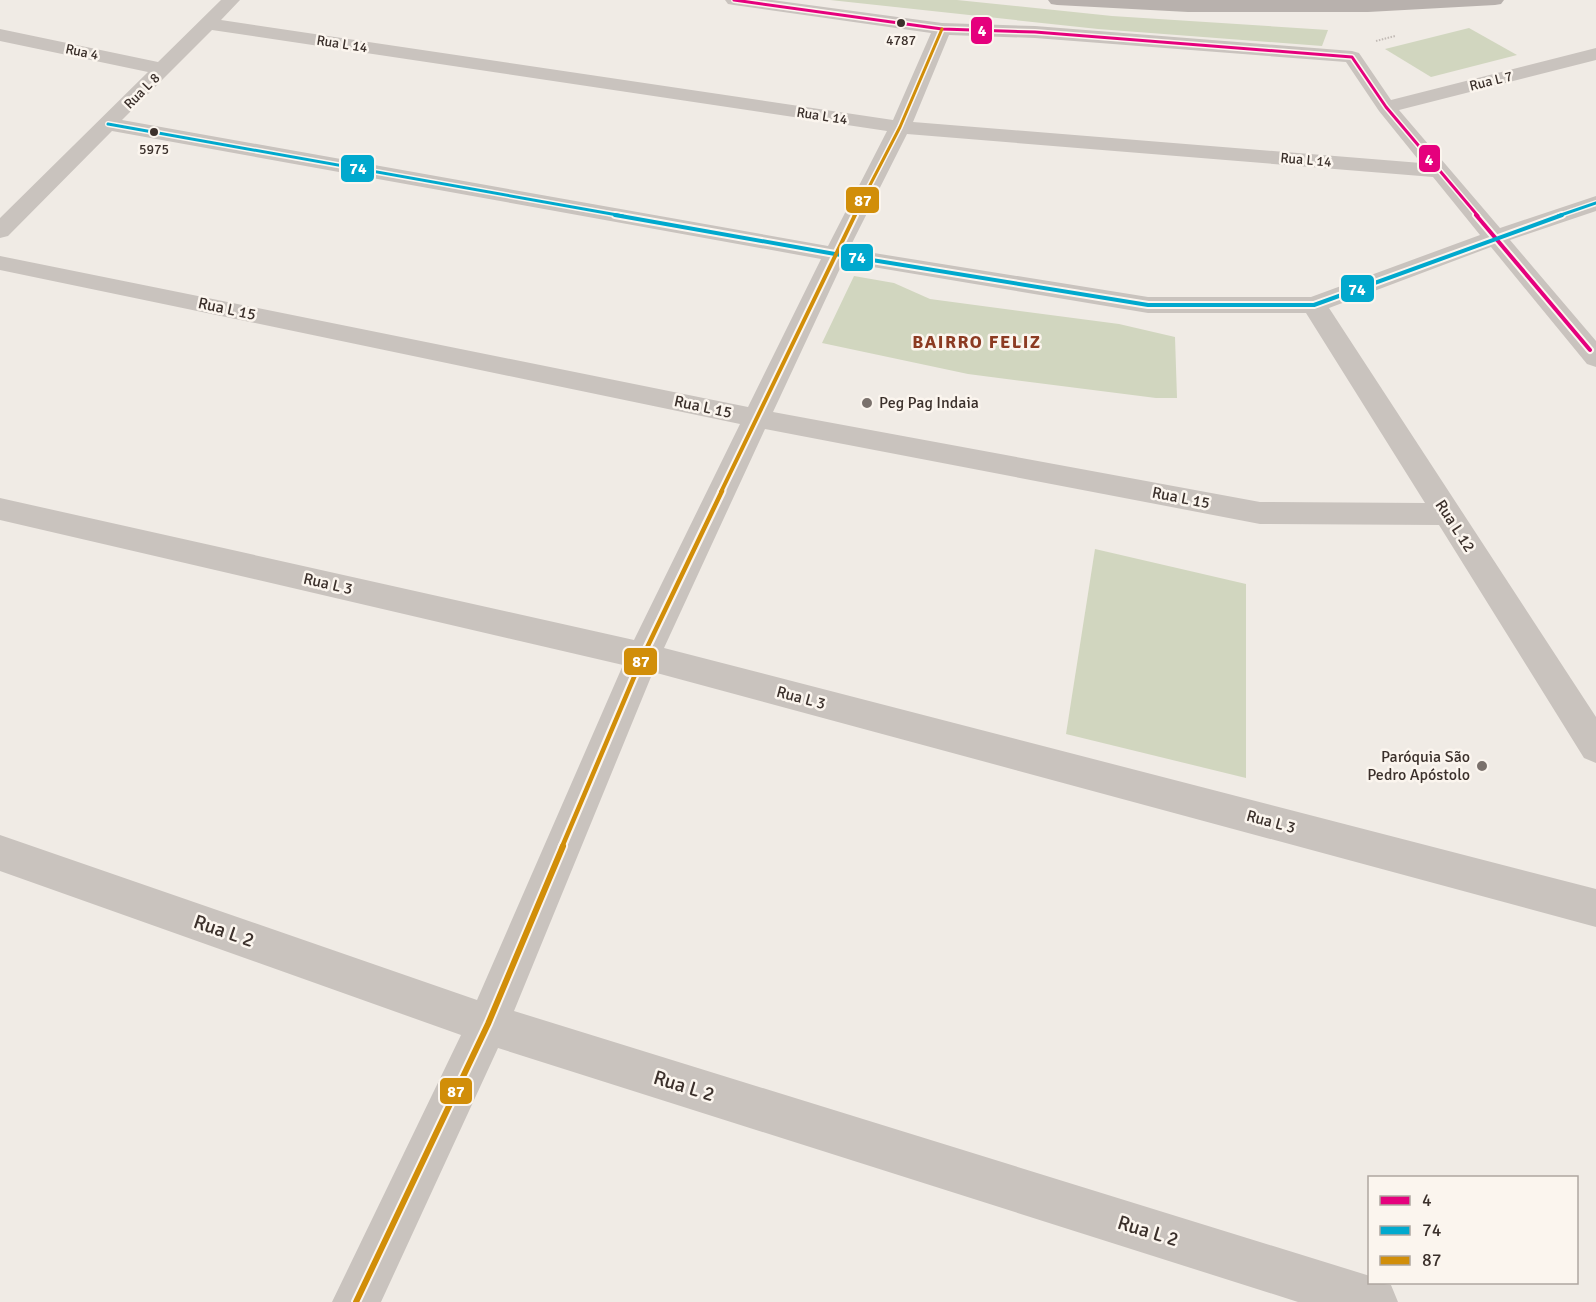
<svg xmlns="http://www.w3.org/2000/svg" width="1596" height="1302" viewBox="0 0 1596 1302" font-family="Signika,sans-serif">
<rect width="100%" height="100%" fill="#f0ebe5"/>
<g fill="#d1d6bf">
<polygon points="830,0 957,0 1112,16 1328,30 1322,46 1098,29"/>
<polygon points="1469,28 1517,55 1431,77 1385,49"/>
<polygon points="854,276 894,283 930,299 1119,324 1175,337 1177,398 1156,398 968,374 822,343"/>
<polygon points="1095,549 1246,584 1246,778 1066,734"/>
</g>
<g fill="none" stroke-linecap="round" stroke-linejoin="round">
<polyline stroke="#c2bbb6" stroke-width="2" stroke-dasharray="1.5 1.5" stroke-linecap="butt" points="1376,41 1395,36"/>
<path fill="#c9c3be" fill-rule="evenodd" d="M221,0H240L221,20L893,120L931,33L734,5L728,4L725,0H772L942,23L1035,26L1352,51L1359,53L1391,100L1596,48V60L1399,110L1500,228L1596,196V211L1510,240L1596,341V367L1587,364L1491,247L1329,308L1596,717V763L1584,758L1439,525L1260,524L765,429L664,648L1596,889V927L653,672L514,1011L1370,1276V1282L1391,1285L1398,1302H1298L498,1048L381,1302H332L461,1035L0,871V835L477,1000L623,665L0,520V498L634,640L740,424L0,270V256L748,407L821,259L112,131L8,236L0,238V218L148,72L0,41V29L158,62ZM212,30L887,131L828,246L122,120ZM949,35L1035,38L1346,62L1379,111L1421,163L913,122ZM907,134L1433,177L1480,235L1311,297H1148L849,249ZM843,262L1148,313H1306L1425,503L1260,502L773,412Z"/>
<polygon fill="#b8b1ad" fill-rule="evenodd" points="1048,0 1504,0 1501,4 1495,5 1368,12 1188,12 1057,5 1051,4"/>
<defs>
<polyline id="bus-1-far1" points="734,0 942,29 1035,32 1352,57 1386,107 1478,216"/>
<polyline id="bus-1" points="1476,215 1590,350"/>
<g id="bus-2-far1">
<polyline points="108,124 623,216"/>
<polyline points="1558,216 1596,203"/>
</g>
<polyline id="bus-2" points="615,215 835,254 1148,305 1314,305 1562,215"/>
<polyline id="bus-3-far3" points="854,216 900,127 942,29"/>
<polyline id="bus-3-far2" points="721,492 855,215"/>
<polyline id="bus-3-far1" points="562,847 643,656 722,491"/>
<polyline id="bus-3" points="356,1302 488,1024 563,846"/>
</defs>
<use href="#bus-1-far1" stroke="#fbf5ee" stroke-width="6"/>
<use href="#bus-1" stroke="#fbf5ee" stroke-width="8"/>
<use href="#bus-2-far1" stroke="#fbf5ee" stroke-width="6"/>
<use href="#bus-2" stroke="#fbf5ee" stroke-width="8"/>
<use href="#bus-3-far3" stroke="#fbf5ee" stroke-width="6"/>
<use href="#bus-3-far2" stroke="#fbf5ee" stroke-width="8"/>
<use href="#bus-3-far1" stroke="#fbf5ee" stroke-width="9"/>
<use href="#bus-3" stroke="#fbf5ee" stroke-width="10"/>
<use href="#bus-1-far1" stroke="#e5007d" stroke-width="3"/>
<use href="#bus-1" stroke="#e5007d" stroke-width="4"/>
<use href="#bus-2-far1" stroke="#00a9ce" stroke-width="3"/>
<use href="#bus-2" stroke="#00a9ce" stroke-width="4"/>
<use href="#bus-3-far3" stroke="#d18e09" stroke-width="3"/>
<use href="#bus-3-far2" stroke="#d18e09" stroke-width="4"/>
<use href="#bus-3-far1" stroke="#d18e09" stroke-width="4.5"/>
<use href="#bus-3" stroke="#d18e09" stroke-width="6"/>
</g>
<g fill="#3b302b" stroke="#fbf5ee" stroke-width="2">
<circle cx="901" cy="23" r="5"/>
<circle cx="154" cy="132" r="5"/>
</g>
<g fill="#7a716c" stroke="#fbf5ee" stroke-width="2">
<circle cx="867" cy="403" r="6"/>
<circle cx="1482" cy="766" r="6"/>
</g>
<g text-anchor="middle" dominant-baseline="central" stroke-width="5" stroke-linejoin="round" paint-order="stroke">
<g font-size="14" fill="#3b302b" stroke="#fbf5ee">
<text x="901" y="40">4787</text>
<text x="154" y="149">5975</text>
</g>
<g font-size="14" fill="#3b302b" stroke="#fbf5ee">
<text transform="translate(342 44) rotate(9)">Rua L 14</text>
<text transform="translate(82 52) rotate(12)">Rua 4</text>
<text transform="translate(1491 81) rotate(-14)">Rua L 7</text>
<text transform="translate(142 91) rotate(-45)">Rua L 8</text>
<text transform="translate(822 116) rotate(9)">Rua L 14</text>
<text transform="translate(1306 160) rotate(5)">Rua L 14</text>
</g>
<g font-size="16" fill="#3b302b" stroke="#fbf5ee">
<text transform="translate(227 309) rotate(12)">Rua L 15</text>
<text transform="translate(703 407) rotate(12)">Rua L 15</text>
<text transform="translate(1181 498) rotate(11)">Rua L 15</text>
<text transform="translate(1455 526) rotate(57)">Rua L 12</text>
<text transform="translate(328 584) rotate(13)">Rua L 3</text>
<text transform="translate(801 698) rotate(15)">Rua L 3</text>
<text transform="translate(1271 822) rotate(15)">Rua L 3</text>
</g>
<g font-size="16" fill="#3b302b" stroke="#fbf5ee" text-anchor="start">
<text x="879" y="403">Peg Pag Indaia</text>
<text x="1470" y="757" text-anchor="end">Paróquia São<tspan x="1470" dy="18">Pedro Apóstolo</tspan></text>
</g>
<g font-size="18" font-weight="bold" letter-spacing="1.5" fill="#8c3b22" stroke="#fbf5ee">
<text x="977" y="342">BAIRRO FELIZ</text>
</g>
<g font-size="20" fill="#3b302b" stroke="#fbf5ee">
<text transform="translate(224 931) rotate(19)">Rua L 2</text>
<text transform="translate(684 1086) rotate(17)">Rua L 2</text>
<text transform="translate(1148 1231) rotate(17)">Rua L 2</text>
</g>
</g>
<g stroke="#fbf5ee" stroke-width="2">
<rect x="970" y="16" width="23" height="29" rx="6" fill="#e5007d"/>
<rect x="1418" y="144" width="23" height="29" rx="6" fill="#e5007d"/>
<rect x="340" y="154" width="35" height="29" rx="6" fill="#00a9ce"/>
<rect x="845" y="186" width="35" height="28" rx="6" fill="#d18e09"/>
<rect x="840" y="243" width="34" height="29" rx="6" fill="#00a9ce"/>
<rect x="1340" y="274" width="35" height="29" rx="6" fill="#00a9ce"/>
<rect x="623" y="647" width="35" height="29" rx="6" fill="#d18e09"/>
<rect x="439" y="1077" width="34" height="28" rx="6" fill="#d18e09"/>
</g>
<g font-size="16" text-anchor="middle" font-weight="bold" fill="#fff">
<text x="982" y="36">4</text>
<text x="1429" y="165">4</text>
<text x="358" y="174">74</text>
<text x="863" y="206">87</text>
<text x="857" y="263">74</text>
<text x="1357" y="295">74</text>
<text x="641" y="667">87</text>
<text x="456" y="1097">87</text>
</g>
<rect x="1368" y="1176" width="210" height="108" fill="#fbf5ee" stroke="#aea6a0" stroke-width="1.5"/>
<rect x="1380" y="1196" width="30" height="9" fill="#e5007d" stroke="#aea6a0" stroke-width="1.5"/>
<text x="1422" y="1206" font-size="18" fill="#3b302b">4</text>
<rect x="1380" y="1226" width="30" height="9" fill="#00a9ce" stroke="#aea6a0" stroke-width="1.5"/>
<text x="1422" y="1236" font-size="18" fill="#3b302b">74</text>
<rect x="1380" y="1256" width="30" height="9" fill="#d18e09" stroke="#aea6a0" stroke-width="1.5"/>
<text x="1422" y="1266" font-size="18" fill="#3b302b">87</text>
</svg>
